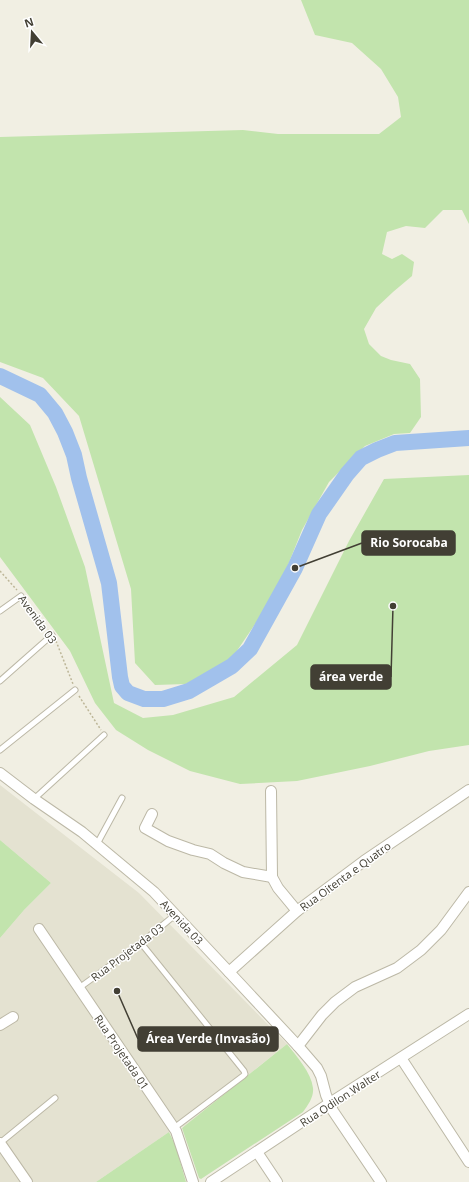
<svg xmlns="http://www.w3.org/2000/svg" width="469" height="1182" viewBox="0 0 469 1182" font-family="'Open Sans',sans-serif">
<rect width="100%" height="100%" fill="#f1efe3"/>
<polygon fill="#e4e2d1" points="0,785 139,893 287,1044 184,1126 169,1132 96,1182 0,1182 0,938 24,910 51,883 0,840"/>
<g fill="#c2e4ad">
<polygon points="301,0 469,0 469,224 462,210 443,210 425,228 406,226 387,232 382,254 392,259 402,254 414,262 412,276 393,292 376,308 364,329 369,344 381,356 391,360 410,364 420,379 421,417 410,433 394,434 365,446 329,482 302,530 288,565 264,611 230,661 186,684 155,685 135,663 131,589 79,416 43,378 0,362 0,137 243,130 278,134 379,134 401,117 398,97 381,69 352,43 315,35"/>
<polygon points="0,397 30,425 56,487 85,567 114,703 143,718 173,715 234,697 297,645 349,541 384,479 469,475 469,745 429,751 370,766 297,781 240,784 190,771 148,750 116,730 95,703 70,651 0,557"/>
<polygon points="0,840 51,883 24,910 0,938"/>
<path d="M287,1044C297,1057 311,1072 313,1088C314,1097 308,1105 303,1112L201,1179L199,1178L182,1128Z"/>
<polygon points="169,1132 176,1147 186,1182 96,1182"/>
</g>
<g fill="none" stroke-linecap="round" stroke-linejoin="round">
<polyline stroke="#a1c1ec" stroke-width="16" points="0,376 40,395 55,413 65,432 74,455 79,478 109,583 120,677 122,686 128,693 144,699 163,699 189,691 232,666 250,649 295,568 319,514 347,474 361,458 377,450 395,443 469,438"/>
<defs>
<g id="service">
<polyline points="0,611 21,596"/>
<polyline points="0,681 52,635"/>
<polyline points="0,750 75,690"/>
<polyline points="34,799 104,735"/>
<polyline points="97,844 122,798"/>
<polyline points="141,943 244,1071 245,1074 243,1076 174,1128"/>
<polyline points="79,988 141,943 175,915"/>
<polyline points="0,1143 55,1098"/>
</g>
<g id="minor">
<polyline points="0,773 34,799 82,832 154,892 229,972 298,1046 317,1068 321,1076 326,1095 333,1111 381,1182"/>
<polyline points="271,791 272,877 278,888 297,911"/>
<polyline points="152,814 145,828 168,841 193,850 210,854 224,863 243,872 272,877"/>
<polyline points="39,929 176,1131 193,1182"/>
<polyline points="229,972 297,911 364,861 469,790"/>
<polyline points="0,1025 13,1017"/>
<polyline points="298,1046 322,1015 335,1002 355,987 397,968 421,950 441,930 469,892"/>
<polyline points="401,1058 469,1162"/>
<polyline points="0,1143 27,1182"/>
<polyline points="257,1152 277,1182"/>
<polyline points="211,1182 330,1103 469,1014"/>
</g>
</defs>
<use href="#service" stroke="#bcb8a6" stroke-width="7"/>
<use href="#minor" stroke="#bcb8a6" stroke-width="12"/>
<g stroke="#bdb698" stroke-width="1.5" stroke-dasharray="2 2" stroke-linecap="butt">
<polyline points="0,571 17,590"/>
<polyline points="26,601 48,630"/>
<polyline points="56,641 73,684"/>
<polyline points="79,696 101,730"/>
</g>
<use href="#service" stroke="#fff" stroke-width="5"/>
<use href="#minor" stroke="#fff" stroke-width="10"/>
</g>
<g text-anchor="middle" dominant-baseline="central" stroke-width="3" stroke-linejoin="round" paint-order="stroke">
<g font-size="11" fill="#423f34" stroke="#fff">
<text transform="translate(38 619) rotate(54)">Avenida 03</text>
<text transform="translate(345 876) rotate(-36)">Rua Oitenta e Quatro</text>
<text transform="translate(182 922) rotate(47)">Avenida 03</text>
<text transform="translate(127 952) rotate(-37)">Rua Projetada 03</text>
<text transform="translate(122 1052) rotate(56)">Rua Projetada 01</text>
<text transform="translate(340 1098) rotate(-33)">Rua Odilon Walter</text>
</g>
</g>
<path fill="none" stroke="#423f34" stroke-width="1.5" d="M295 568L362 543M393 606L391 677M117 991L138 1039"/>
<g fill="#423f34" stroke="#fff" stroke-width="1.5">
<circle cx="295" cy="568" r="4"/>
<circle cx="393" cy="606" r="4"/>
<circle cx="117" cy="991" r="4"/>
</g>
<g fill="#423f34" stroke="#423f34" stroke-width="1.5">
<rect x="362" y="531" width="93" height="24" rx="4"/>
<rect x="311" y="665" width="80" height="24" rx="4"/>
<rect x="138" y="1027" width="140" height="24" rx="4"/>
</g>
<g font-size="12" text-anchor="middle" font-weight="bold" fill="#fff">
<text x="409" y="547">Rio Sorocaba</text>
<text x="351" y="681">área verde</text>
<text x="208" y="1043">Área Verde (Invasão)</text>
</g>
<g transform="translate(32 32) rotate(342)" stroke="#ffffff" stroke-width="3" paint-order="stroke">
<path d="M0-3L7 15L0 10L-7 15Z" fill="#423f34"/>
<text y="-6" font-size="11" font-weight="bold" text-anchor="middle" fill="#423f34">N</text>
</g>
</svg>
